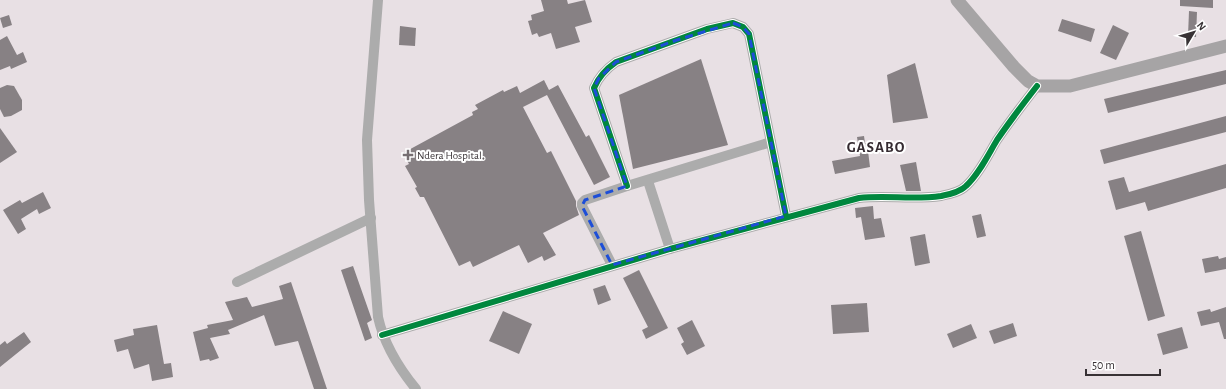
<svg xmlns="http://www.w3.org/2000/svg" width="1226" height="389" viewBox="0 0 1226 389" font-family="'Alegreya Sans',sans-serif">
<rect width="100%" height="100%" fill="#e8e0e4"/>
<g fill="#878184">
<polygon points="541,0 567,0 568,4 585,0 592,22 575,27 580,42 556,49 551,33 539,37 537,33 532,35 528,21 532,20 531,15 544,11"/>
<polygon points="1180,0 1213,0 1213,8 1180,6"/>
<polygon points="1189,11 1197,12 1196,37 1188,36"/>
<polygon points="9,15 12,25 3,28 0,18"/>
<polygon points="1062,19 1095,29 1091,42 1058,31"/>
<polygon points="1113,25 1129,33 1116,60 1100,53"/>
<polygon points="400,26 416,28 415,46 399,45"/>
<polygon points="7,36 17,55 23,52 27,62 11,69 10,66 0,70 0,40"/>
<polygon points="701,59 728,145 633,169 619,95"/>
<polygon points="915,63 928,118 893,123 887,75"/>
<polygon points="1226,70 1226,84 1108,113 1104,99"/>
<polygon points="544,80 549,90 558,85 586,137 589,135 610,177 594,185 547,95 523,107 547,153 551,151 576,201 576,206 579,215 543,233 556,255 544,261 542,256 528,263 519,245 473,267 470,261 459,266 424,197 420,197 415,188 417,187 405,166 409,164 403,153 473,115 472,112 478,109 475,105 503,90 504,92 517,86 520,93"/>
<polygon points="7,85 14,86 22,100 22,110 11,116 4,117 0,109 0,88"/>
<polygon points="1226,116 1226,132 1104,164 1100,150"/>
<polygon points="0,128 17,152 0,163"/>
<polygon points="864,136 865,143 867,143 870,167 835,174 832,161 860,156 857,137"/>
<polygon points="916,162 921,191 906,191 900,165"/>
<polygon points="1226,164 1226,188 1148,211 1145,202 1116,210 1108,181 1124,177 1129,192"/>
<polygon points="43,192 51,208 39,214 37,209 21,219 26,229 18,234 3,210 20,200 22,203"/>
<polygon points="873,206 874,219 881,218 885,237 865,240 861,217 856,218 855,208"/>
<polygon points="981,214 986,236 977,238 972,216"/>
<polygon points="1141,231 1165,316 1148,321 1124,236"/>
<polygon points="925,234 930,263 915,266 910,237"/>
<polygon points="1218,256 1219,259 1226,257 1226,269 1205,273 1202,259"/>
<polygon points="353,266 372,320 367,323 372,338 365,341 341,270"/>
<polygon points="639,270 668,328 646,339 642,330 648,327 623,278"/>
<polygon points="291,282 327,389 314,389 298,341 275,346 264,315 228,330 230,334 210,338 219,358 210,361 209,359 200,361 193,332 208,328 207,325 233,320 225,302 247,297 252,307 283,299 279,286"/>
<polygon points="605,285 611,300 598,305 593,289"/>
<polygon points="867,303 869,332 833,334 831,305"/>
<polygon points="1226,307 1226,339 1224,339 1219,322 1201,326 1197,312 1210,309 1211,312"/>
<polygon points="503,311 532,324 519,354 489,341"/>
<polygon points="692,320 705,346 687,355 681,344 684,342 677,328"/>
<polygon points="1013,323 1017,336 994,344 989,331"/>
<polygon points="971,324 977,338 953,348 947,334"/>
<polygon points="157,325 164,364 171,363 173,377 152,381 149,364 134,369 128,349 117,352 114,340 134,335 133,329"/>
<polygon points="1182,327 1188,348 1163,355 1157,334"/>
<polygon points="24,332 31,342 0,367 0,345 5,341 7,344"/>
</g>
<g fill="none" stroke-linecap="round" stroke-linejoin="round">
<g stroke="#acacac" stroke-width="10">
<path d="M378,0L367,140L369,200L378,317C384,344 398,367 416,389"/>
<polyline points="648,181 670,249"/>
<path d="M627,186L594,88C599,76 606,69 616,62L707,29L733,23L743,27L749,34L786,216"/>
<polyline points="612,265 582,206 582,203 585,200 627,186 771,142"/>
<polyline points="237,282 371,218"/>
<path d="M382,335L670,249L859,198C886,195 914,200 941,196C950,194 960,192 966,186C979,174 988,155 997,140C1010,121 1023,104 1037,86"/>
</g>
<polyline stroke="#a6a4a5" stroke-width="13" points="957,0 1014,67 1028,81 1037,86 1070,86 1226,46"/>
<defs>
<g id="cycleway">
<path d="M627,186L594,88C599,76 606,69 616,62L707,29L733,23L743,27L749,34L786,216"/>
<path d="M382,335L670,249L859,198C886,195 914,200 941,196C950,194 960,192 966,186C979,174 988,155 997,140C1010,121 1023,104 1037,86"/>
</g>
</defs>
<use href="#cycleway" stroke="#fff" stroke-width="8"/>
<use href="#cycleway" stroke="#00873e" stroke-width="6"/>
</g>
<path fill="none" stroke="#1d4ed8" stroke-width="3" stroke-dasharray="8 5" stroke-linejoin="round" d="M733,23L743,27L749,34L786,216L612,265L582,206L585,200L627,186L594,88L599,78L616,62L677,40Z"/>
<path fill="#766f72" stroke="#fff" stroke-width="1.5" d="M406 149h4v4h4v4h-4v4h-4v-4h-4v-4h4z"/>
<g text-anchor="middle" dominant-baseline="central" stroke-width="4" stroke-linejoin="round" paint-order="stroke">
<g font-size="11" fill="#383235" stroke="#fff" text-anchor="start">
<text x="417" y="155">Ndera Hospital.</text>
</g>
<g font-size="15" font-weight="bold" letter-spacing="1" fill="#352b31" stroke="#fff">
<text x="876" y="147">GASABO</text>
</g>
</g>
<g transform="translate(1194 32) rotate(52)" stroke="#ffffff" stroke-width="3" paint-order="stroke">
<path d="M0-3L7 15L0 10L-7 15Z" fill="#383235"/>
<text y="-6" font-size="11" font-weight="bold" text-anchor="middle" fill="#383235">N</text>
</g>
<path d="M1086 369v6h74v-6" fill="none" stroke="#383235" stroke-width="2"/>
<text x="1092" y="369" font-size="12" fill="#383235" stroke="#ffffff" stroke-width="3" paint-order="stroke">50 m</text>
</svg>
